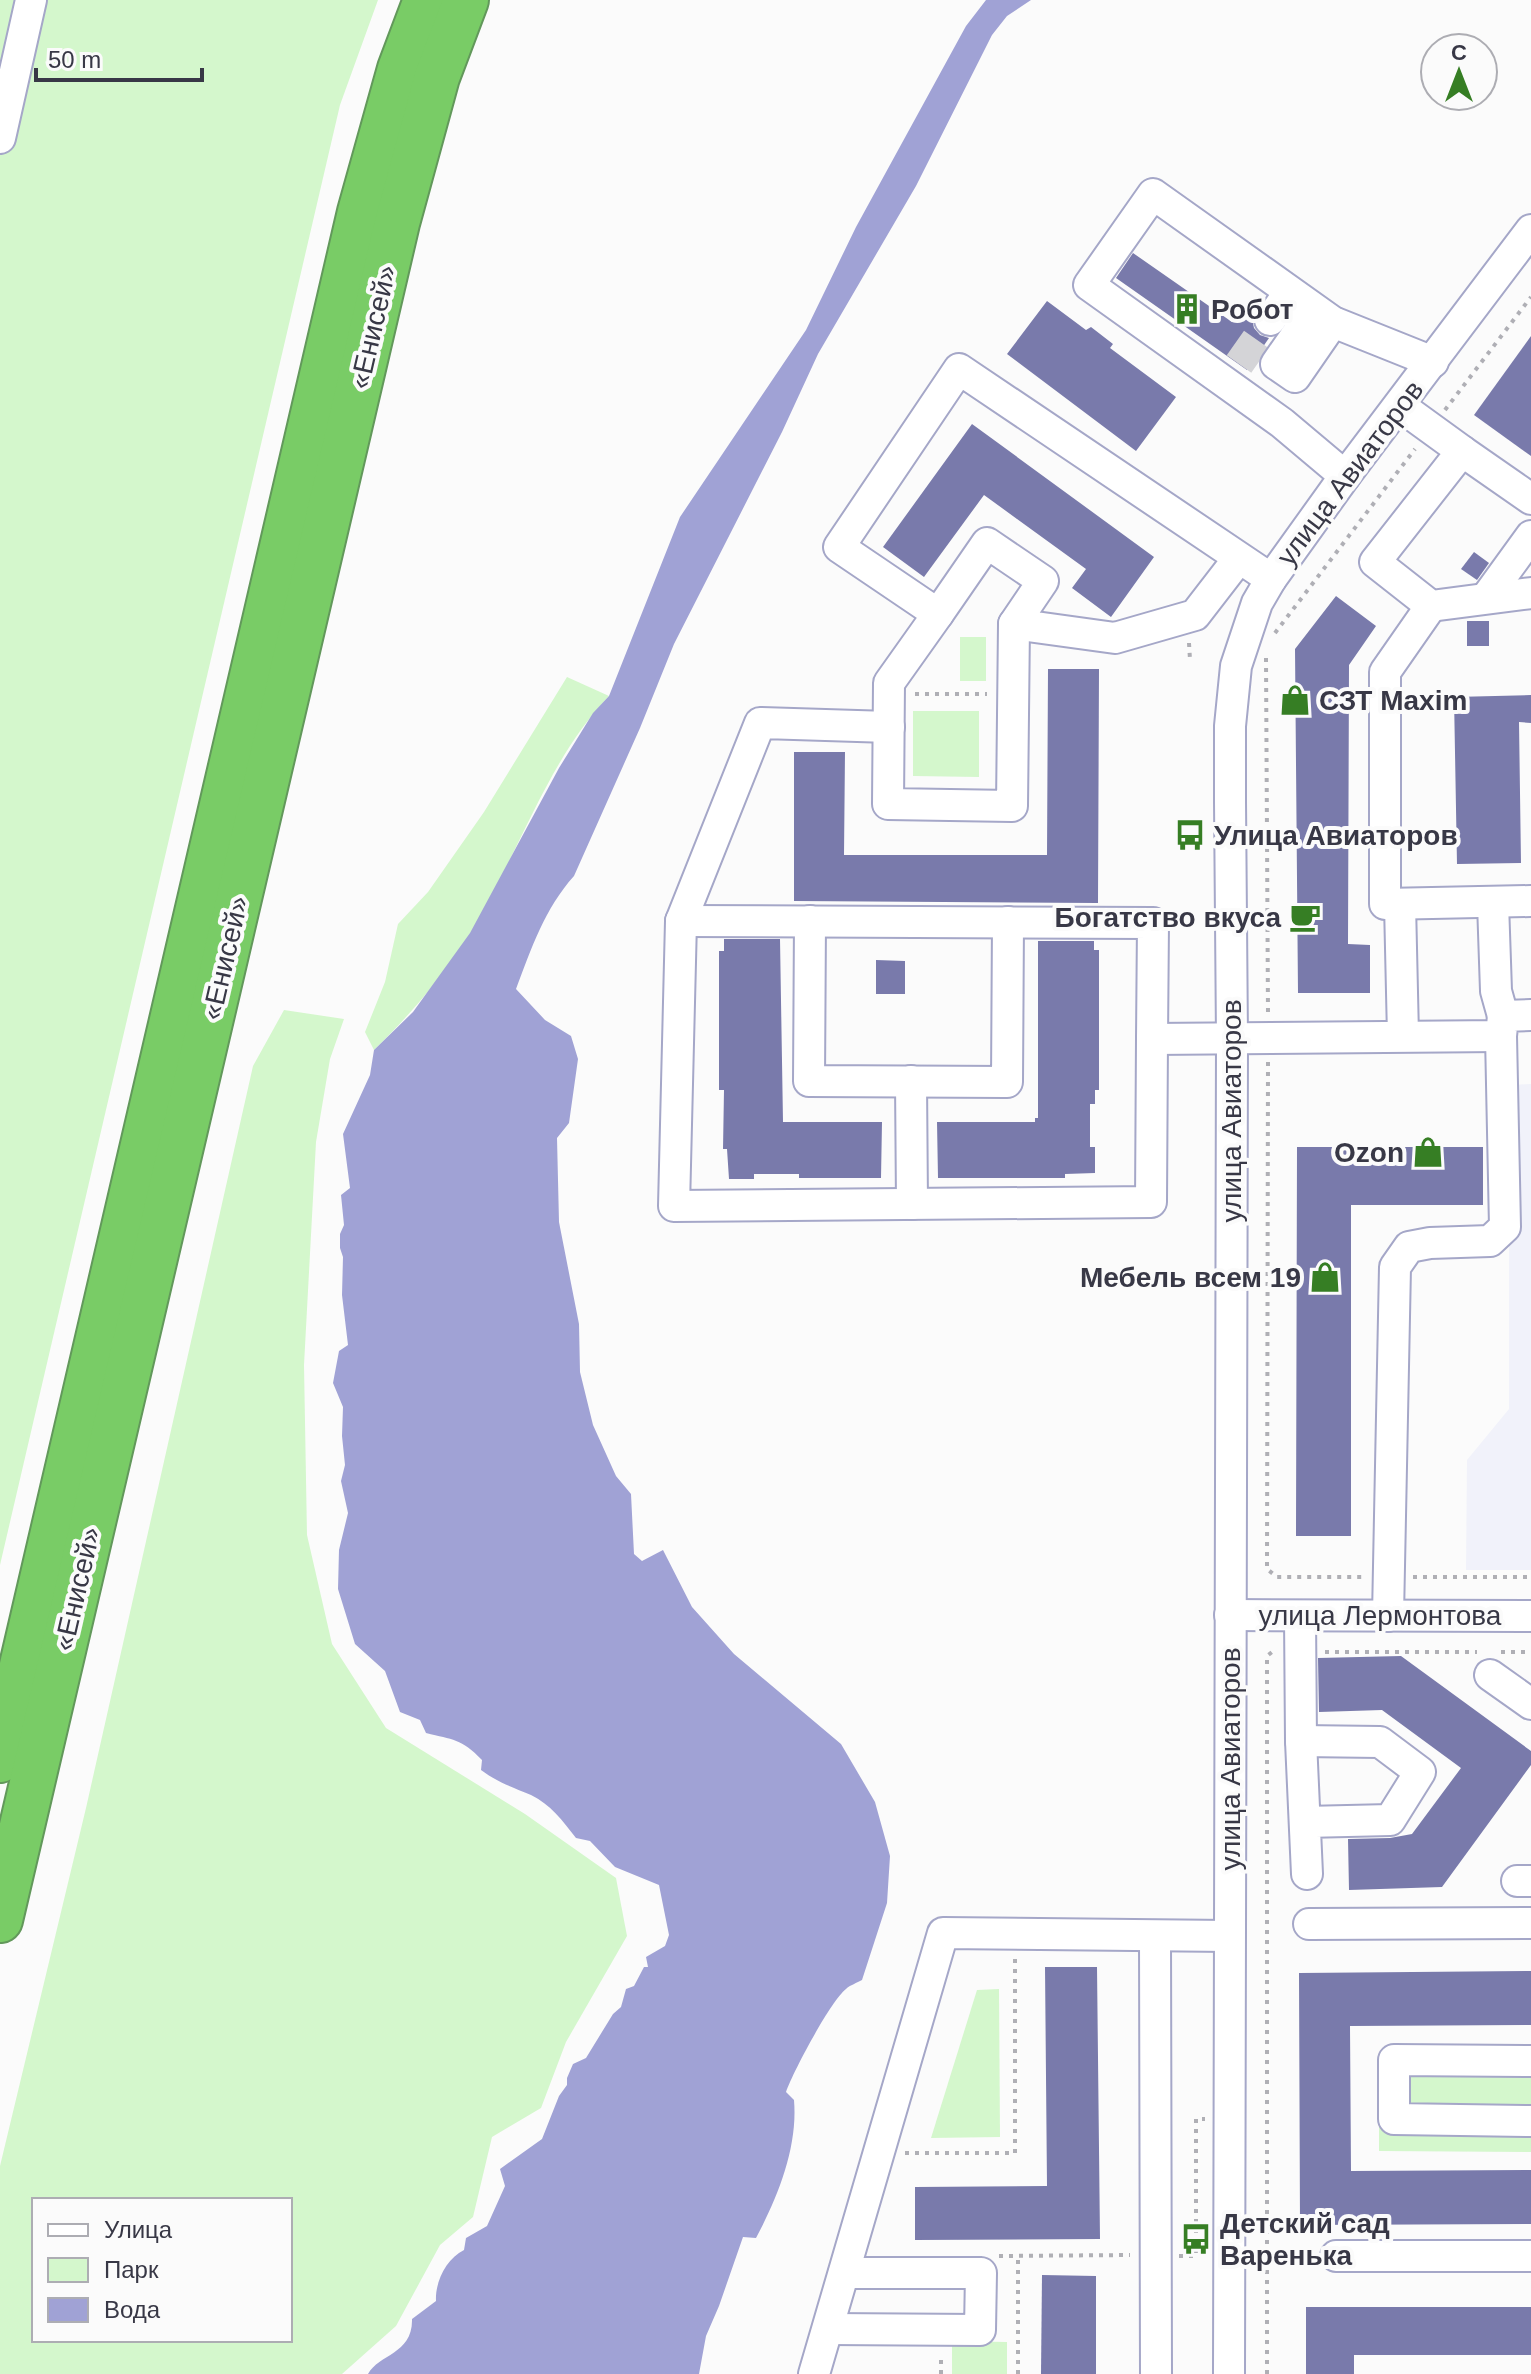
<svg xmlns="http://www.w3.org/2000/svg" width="1531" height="2374" viewBox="0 0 1531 2374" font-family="Arial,sans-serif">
<rect width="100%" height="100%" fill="#fbfbfb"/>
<polygon fill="#f1f2fa" points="1531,1084 1531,1570 1466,1570 1467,1460 1509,1409 1509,1085"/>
<g fill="#d4f7cc" fill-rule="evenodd">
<polygon points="0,0 378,0 340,105 0,1565"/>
<rect x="960" y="637" width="26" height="44"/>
<path d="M567,677L609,696C556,751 527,829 492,895C462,954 421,1004 374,1050L365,1032L385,982L398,924L428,892L484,812Z"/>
<polygon points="913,711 979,711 979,777 913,776"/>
<path d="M284,1010L344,1019L330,1059L316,1142L304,1365L307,1535L332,1644L386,1728L525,1814L616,1878L627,1936L566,2042L541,2108L492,2137L473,2217L440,2245L396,2326L342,2374H0V2166L86,1808L253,1066ZM34,2200H290V2340H34Z"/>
<polygon points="999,1989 1000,2137 931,2138 977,1990"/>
<polygon points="1531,2053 1531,2152 1379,2151 1379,2056"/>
<polygon points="952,2341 1007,2342 1007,2374 952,2374"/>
</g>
<path fill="#a0a2d5" d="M986,0H1031L1007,16L992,35L916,186L818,354L782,432L674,644L640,728L574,876C545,908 531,949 516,989L545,1020L571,1036L578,1059L569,1123L557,1138L559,1222L579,1324L580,1372L593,1425L616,1476L631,1494L634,1554L642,1561L663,1550L692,1607L734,1654L841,1744L875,1802L890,1856L887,1903L862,1980C857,1983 850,1985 846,1989C830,2002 793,2072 786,2092L794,2100C798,2147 778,2197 756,2238L743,2237L719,2306L706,2336L699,2374H368C379,2354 413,2354 412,2319L436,2301C435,2282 446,2259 464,2250L466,2238L487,2226L505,2186L500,2169L542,2139L559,2096L567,2085V2078L573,2064L586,2058L613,2014L621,2007L626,1989L634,1986L644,1967H648L646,1957L665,1946L669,1935L659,1885L615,1867L590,1841L576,1838C563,1821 550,1804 531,1795C512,1787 497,1782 481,1770L482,1760C461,1738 453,1740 426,1733L420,1720L400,1712L385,1671L355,1644L338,1589L339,1550L348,1513L341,1481L345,1465L342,1436L343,1407L333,1383L339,1351L348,1345L342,1295L343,1257L340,1248V1234L344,1225L341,1195L350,1188L343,1134L370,1075L374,1050L413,1012L470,933L559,768L593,713L609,696L680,517L806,330L856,227L966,26Z"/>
<g fill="#797aab">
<polygon points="1133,253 1232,322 1245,303 1255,310 1252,319 1254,328 1260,335 1269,338 1247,370 1116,278"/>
<polygon points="1047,301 1086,330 1091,327 1113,344 1110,348 1176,397 1136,451 1007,354"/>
<polygon points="1531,336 1531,456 1474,415"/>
<polygon points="972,424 1154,557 1111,617 1072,588 1086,569 984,495 924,577 883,547"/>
<polygon points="1474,552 1489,563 1477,580 1461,569"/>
<polygon points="1336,596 1376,626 1349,665 1348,944 1370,945 1370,993 1298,993 1295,649"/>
<rect x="1467" y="621" width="22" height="25"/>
<polygon points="1048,669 1099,669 1098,903 794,901 794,752 845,752 844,855 1047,855"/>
<polygon points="1531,695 1531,723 1519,722 1521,863 1457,864 1454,697"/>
<polygon points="724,939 780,939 783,1122 882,1122 881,1178 799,1178 799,1174 754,1174 754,1179 729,1179 727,1149 723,1149 724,1090 719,1090 719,951 724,951"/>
<polygon points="1038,941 1094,941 1094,950 1099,950 1099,1090 1095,1090 1095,1104 1090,1104 1090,1147 1095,1147 1095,1173 1065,1174 1065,1178 938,1178 937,1122 1035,1122 1035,1118 1038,1118"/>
<polygon points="876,960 905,961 905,994 876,994"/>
<polygon points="1297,1147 1483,1147 1483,1205 1351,1205 1351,1536 1296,1536"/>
<polygon points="1401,1656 1531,1751 1531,1765 1442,1887 1349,1890 1348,1839 1390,1838 1412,1834 1461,1768 1382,1710 1319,1712 1318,1658"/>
<polygon points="1045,1967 1097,1967 1100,2239 915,2240 915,2187 1047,2186"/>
<polygon points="1531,1971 1531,2025 1350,2026 1351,2171 1531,2170 1531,2224 1300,2225 1299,1973"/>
<polygon points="1042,2275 1096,2276 1096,2374 1041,2374"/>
<polygon points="1306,2307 1531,2307 1531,2355 1354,2355 1354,2374 1306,2374"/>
</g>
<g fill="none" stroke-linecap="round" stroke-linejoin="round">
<polyline stroke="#d4d4d7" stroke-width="30" stroke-dasharray="30 15" stroke-linecap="butt" points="1239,364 1270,320"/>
<defs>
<g id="minor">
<polyline points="0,138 31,0"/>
<polyline points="1270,320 1282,303 1306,321 1276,364 1295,377 1333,322"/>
<polyline points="1400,406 1462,451 1375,562 1431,606 1531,593"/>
<polyline points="1462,451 1531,499"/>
<polyline points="1345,476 1282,423 1089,285 1153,194 1333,322 1433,362"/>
<polyline points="1239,558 1195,615 1115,638 1014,624 1043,581 987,543 938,614 839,547 959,369 1271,579"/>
<polyline points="1486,598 1531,536"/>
<polyline points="1431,606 1385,672 1385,904 1531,901"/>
<polyline points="938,614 889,683 888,804 1012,806 1014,624"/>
<polyline points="889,727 760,723 681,921 674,1206 1151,1202 1152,1039"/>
<polyline points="1493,903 1496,991 1503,1016"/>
<polyline points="1400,904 1403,1036"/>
<polyline points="681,921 1153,923 1152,1039 1501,1036 1503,1016 1531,1015"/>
<polyline points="810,921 809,1081 1007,1082 1008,922"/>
<polyline points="911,1081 912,1204"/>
<polyline points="1230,1615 1531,1616"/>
<polyline points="1300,1616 1301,1741"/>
<polyline points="1388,1616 1395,1267 1409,1247 1430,1243 1490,1241 1505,1227 1501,1036"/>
<polyline points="1490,1675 1531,1704"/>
<polyline points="1305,1822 1390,1820 1420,1772 1380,1742 1301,1741 1307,1874"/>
<polyline points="1517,1881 1531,1881"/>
<polyline points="1309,1924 1531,1923"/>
<polyline points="1155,1936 1156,2374"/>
<polyline points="1531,2061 1394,2060 1394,2119 1531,2121"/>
<polyline points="1336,2256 1531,2256"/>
<polyline points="828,2329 980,2330 981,2273 844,2273"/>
<polyline points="814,2374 943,1933 1229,1936"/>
<polyline points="1229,2374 1232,1040 1230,801 1230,726 1236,666 1257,603 1271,579 1345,476 1531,230"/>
</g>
<g id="highway">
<polyline points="0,1760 360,212 400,69 426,0"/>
<polyline points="0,1920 397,223 437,77 466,0"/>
</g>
</defs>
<use href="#minor" stroke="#a5a7c8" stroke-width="34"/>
<use href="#highway" stroke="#62985b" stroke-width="48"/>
<g stroke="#afafb5" stroke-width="4" stroke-dasharray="4 6" stroke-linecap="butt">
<polyline points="1445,410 1531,297"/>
<polyline points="1275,633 1415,449"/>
<polyline points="1189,643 1190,660"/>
<polyline points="1266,658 1268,1014"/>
<polyline points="915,694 987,694"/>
<polyline points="1268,1062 1267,1569 1277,1577 1365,1577"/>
<polyline points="1413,1577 1531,1577"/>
<polyline points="1325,1652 1477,1652"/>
<polyline points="1501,1652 1531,1652"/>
<polyline points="905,2153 1015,2153 1015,1959"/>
<polyline points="999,2256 1130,2255"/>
<polyline points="1179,2256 1196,2256 1196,2119 1205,2119"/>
<polyline points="941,2374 941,2356"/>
<polyline points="1018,2374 1018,2256"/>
<polyline points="1267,2374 1267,1656 1272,1652 1277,1652"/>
</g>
<use href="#minor" stroke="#fff" stroke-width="30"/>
<use href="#highway" stroke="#79cc66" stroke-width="44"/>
</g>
<defs>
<symbol id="building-bare" viewBox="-9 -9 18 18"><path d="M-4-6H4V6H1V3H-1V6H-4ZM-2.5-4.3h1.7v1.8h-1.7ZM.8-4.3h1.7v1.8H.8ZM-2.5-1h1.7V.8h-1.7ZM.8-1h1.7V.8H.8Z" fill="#367e24" stroke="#fbfbfb" stroke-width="2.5" paint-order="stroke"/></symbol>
<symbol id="shop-bare" viewBox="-9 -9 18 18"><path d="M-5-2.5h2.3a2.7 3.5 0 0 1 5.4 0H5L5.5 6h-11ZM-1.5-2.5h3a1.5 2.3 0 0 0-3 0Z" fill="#367e24" stroke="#fbfbfb" stroke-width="2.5" paint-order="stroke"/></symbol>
<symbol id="bus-bare" viewBox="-9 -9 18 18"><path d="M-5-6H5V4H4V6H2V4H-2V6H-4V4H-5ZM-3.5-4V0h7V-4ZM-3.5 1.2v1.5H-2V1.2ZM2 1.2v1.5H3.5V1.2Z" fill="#367e24" stroke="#fbfbfb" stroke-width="2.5" paint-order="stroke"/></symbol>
<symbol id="cafe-bare" viewBox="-9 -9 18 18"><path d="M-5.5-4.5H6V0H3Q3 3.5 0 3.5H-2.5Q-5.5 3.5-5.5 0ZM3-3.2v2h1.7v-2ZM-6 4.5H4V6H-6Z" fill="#367e24" stroke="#fbfbfb" stroke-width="2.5" paint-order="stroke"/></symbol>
</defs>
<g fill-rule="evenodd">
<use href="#building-bare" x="1165" y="287" width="44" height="44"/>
<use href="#shop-bare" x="1273" y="678" width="44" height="44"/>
<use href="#bus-bare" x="1168" y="813" width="44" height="44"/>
<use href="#cafe-bare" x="1283" y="895" width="44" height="44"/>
<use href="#shop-bare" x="1406" y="1130" width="44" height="44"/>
<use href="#shop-bare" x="1303" y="1255" width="44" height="44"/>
<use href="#bus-bare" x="1174" y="2217" width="44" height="44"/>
</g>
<g text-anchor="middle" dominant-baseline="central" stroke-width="8" stroke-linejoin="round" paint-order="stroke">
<g font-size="28" font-weight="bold" fill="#383846" stroke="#fbfbfb" text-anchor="start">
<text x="1211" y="309">Робот</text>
<text x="1319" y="700">СЗТ Maxim</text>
<text x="1214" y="835">Улица Авиаторов</text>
<text x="1281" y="917" text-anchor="end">Богатство вкуса</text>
<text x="1404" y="1152" text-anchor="end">Ozon</text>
<text x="1301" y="1277" text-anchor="end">Мебель всем 19</text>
<text x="1220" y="2223">Детский сад<tspan x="1220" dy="32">Варенька</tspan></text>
</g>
<g font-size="28" fill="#383846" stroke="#fbfbfb">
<text transform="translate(373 327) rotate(-77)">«Енисей»</text>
<text transform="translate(1350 473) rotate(-53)">улица Авиаторов</text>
<text transform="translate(225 958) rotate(-77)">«Енисей»</text>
<text transform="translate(1231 1111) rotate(-90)">улица Авиаторов</text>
<text transform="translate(77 1589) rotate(-77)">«Енисей»</text>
<text x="1380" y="1615">улица Лермонтова</text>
<text transform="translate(1230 1759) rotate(-90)">улица Авиаторов</text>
</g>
</g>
<rect x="32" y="2198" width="260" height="144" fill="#fbfbfb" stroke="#adadb3" stroke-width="2"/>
<rect x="48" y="2224" width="40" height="12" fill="#ffffff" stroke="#adadb3" stroke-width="2"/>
<text x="104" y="2238" font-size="24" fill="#383846">Улица</text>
<rect x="48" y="2258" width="40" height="24" fill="#d4f7cc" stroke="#adadb3" stroke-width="2"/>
<text x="104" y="2278" font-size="24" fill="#383846">Парк</text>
<rect x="48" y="2298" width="40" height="24" fill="#a0a2d5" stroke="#adadb3" stroke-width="2"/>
<text x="104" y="2318" font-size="24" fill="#383846">Вода</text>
<g transform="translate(1459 72)"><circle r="38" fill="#fbfbfb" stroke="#adadb3" stroke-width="2"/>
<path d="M0-6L14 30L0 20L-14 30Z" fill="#367e24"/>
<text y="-12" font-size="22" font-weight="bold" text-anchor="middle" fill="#383846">С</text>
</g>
<path d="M36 68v12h166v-12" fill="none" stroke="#383846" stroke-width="4"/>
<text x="48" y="68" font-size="24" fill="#383846" stroke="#fbfbfb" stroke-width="6" paint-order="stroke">50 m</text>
</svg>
